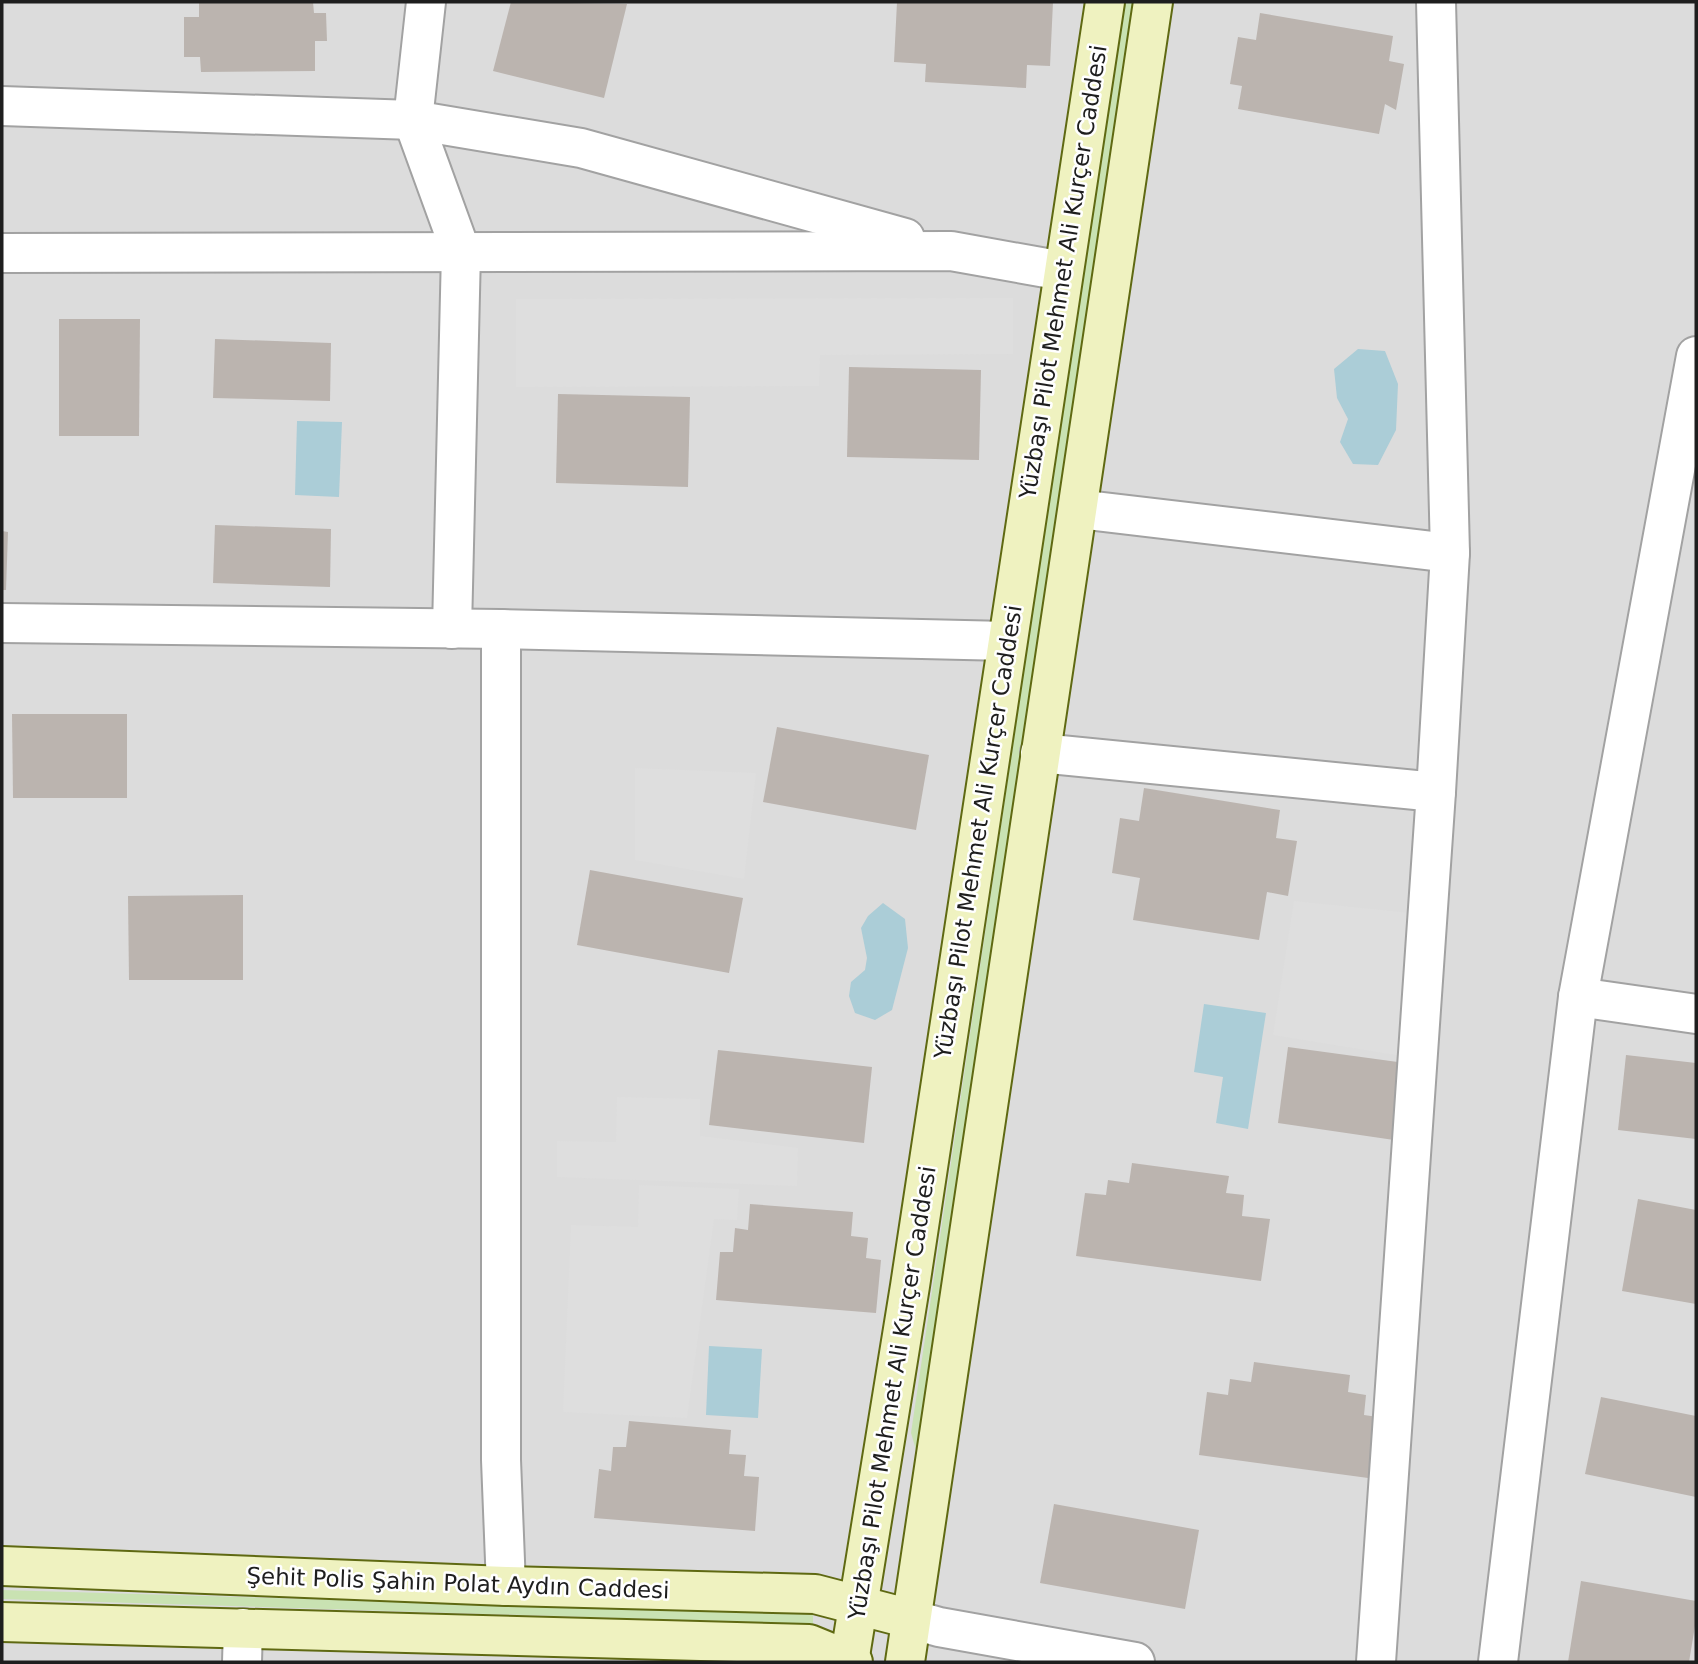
<svg xmlns="http://www.w3.org/2000/svg" width="1698" height="1664" viewBox="0 0 1698 1664" font-family="'DejaVu Sans',sans-serif">
<rect width="100%" height="100%" fill="#eeebe6"/>
<rect fill="#dcdcdc" x="2" y="2" width="1694" height="1660"/>
<g fill="#c9e2b2">
<polygon points="1123,2 1134,2 1008,844 922,1434 916,1450 911,1433"/>
<polygon points="2,1590 813,1614 813,1624 2,1599"/>
</g>
<g fill="#dedede">
<polygon points="1013,298 1013,354 820,355 819,386 516,387 516,299"/>
<polygon points="635,768 756,773 744,879 635,860"/>
<polygon points="1294,901 1411,913 1408,1057 1273,1035"/>
<polygon points="617,1097 700,1099 700,1136 798,1148 797,1186 557,1177 557,1141 616,1142"/>
<polygon points="639,1185 739,1189 737,1220 714,1219 687,1418 563,1412 571,1225 638,1227"/>
</g>
<g fill="#abcdd7">
<polygon points="1358,349 1385,351 1398,384 1396,430 1378,465 1353,464 1340,442 1348,419 1337,398 1334,369"/>
<polygon points="297,421 342,422 339,497 295,495"/>
<polygon points="883,903 905,919 908,948 892,1010 875,1020 855,1013 849,996 851,982 865,970 867,958 861,928 868,916"/>
<polygon points="1204,1004 1266,1013 1248,1129 1216,1123 1223,1077 1194,1072"/>
<polygon points="709,1346 762,1349 758,1418 706,1415"/>
</g>
<g fill="#bbb4af">
<polygon points="199,2 313,2 314,13 326,13 327,41 315,41 315,71 201,72 200,57 184,57 184,17 199,17"/>
<polygon points="511,2 627,4 604,98 493,71"/>
<polygon points="897,2 1053,2 1050,66 1027,65 1026,88 925,82 926,64 894,62"/>
<polygon points="1260,13 1393,36 1389,61 1404,64 1396,110 1385,104 1379,134 1238,109 1242,86 1230,84 1238,37 1256,40"/>
<polygon points="59,319 140,319 139,436 59,436"/>
<polygon points="215,339 331,343 330,401 213,398"/>
<polygon points="849,367 981,370 979,460 847,457"/>
<polygon points="558,394 690,397 688,487 556,483"/>
<polygon points="215,525 331,529 330,587 213,583"/>
<polygon points="2,531 8,532 6,590 2,590"/>
<polygon points="12,714 127,714 127,798 13,798"/>
<polygon points="777,727 929,755 916,830 763,802"/>
<polygon points="1144,788 1280,810 1276,838 1297,841 1288,896 1267,892 1259,940 1133,920 1140,878 1112,873 1120,818 1139,821"/>
<polygon points="590,870 743,898 729,973 577,945"/>
<polygon points="243,895 243,980 129,980 128,896"/>
<polygon points="1288,1047 1405,1063 1394,1140 1278,1123"/>
<polygon points="718,1050 872,1067 864,1143 709,1125"/>
<polygon points="1626,1055 1696,1063 1696,1139 1618,1130"/>
<polygon points="1132,1163 1229,1176 1226,1193 1244,1195 1242,1216 1270,1219 1261,1281 1076,1256 1085,1193 1106,1195 1108,1180 1129,1183"/>
<polygon points="1638,1199 1696,1210 1696,1304 1622,1291"/>
<polygon points="750,1204 853,1212 851,1236 868,1238 866,1258 881,1260 876,1313 716,1300 720,1252 733,1252 735,1228 748,1230"/>
<polygon points="1254,1362 1350,1375 1348,1392 1366,1395 1364,1415 1391,1419 1383,1480 1199,1455 1207,1392 1228,1395 1230,1379 1251,1382"/>
<polygon points="1601,1397 1696,1416 1696,1497 1585,1474"/>
<polygon points="629,1421 731,1430 729,1454 746,1455 744,1476 759,1477 755,1531 594,1518 599,1469 611,1471 613,1447 626,1447"/>
<polygon points="1054,1504 1199,1530 1185,1609 1040,1583"/>
<polygon points="1581,1581 1696,1601 1696,1620 1689,1662 1568,1662"/>
</g>
<g fill="none" stroke-linecap="round" stroke-linejoin="round">
<defs>
<g id="minor">
<polyline points="426,2 413,120 461,252 452,629"/>
<polyline points="2,106 413,120 581,148 905,238"/>
<polyline points="2,253 951,251 1063,271"/>
<polyline points="1078,509 1450,553"/>
<polyline points="2,623 501,629 1007,641"/>
<polyline points="501,629 501,1460 506,1586"/>
<polyline points="1040,753 1436,792"/>
<polyline points="1578,997 1696,1014"/>
<polyline points="911,1619 939,1627 1135,1662"/>
<polyline points="242,1662 243,1628"/>
<polyline points="1376,1662 1436,792 1450,553 1436,2"/>
<polyline points="1498,1662 1578,997 1696,356"/>
</g>
<g id="secondary">
<polyline points="2,1566 506,1586 815,1594 911,1619"/>
<polyline points="2,1622 809,1644 853,1662"/>
<polyline points="849,1662 910,1286 1105,2"/>
<path d="M905,1662C989,1109 1069,555 1153,2"/>
</g>
</defs>
<use href="#minor" stroke="#a2a2a2" stroke-width="42"/>
<use href="#secondary" stroke="#5f6912" stroke-width="42"/>
<use href="#minor" stroke="#fff" stroke-width="38"/>
<use href="#secondary" stroke="#eff2c0" stroke-width="38"/>
</g>
<g text-anchor="middle" dominant-baseline="central" stroke-width="5" stroke-linejoin="round" paint-order="stroke">
<g font-size="23" fill="#1e1e1e" stroke="#fff">
<text transform="translate(1063 272) rotate(-81)">Yüzbaşı Pilot Mehmet Ali Kurçer Caddesi</text>
<text transform="translate(978 832) rotate(-81)">Yüzbaşı Pilot Mehmet Ali Kurçer Caddesi</text>
<text transform="translate(892 1393) rotate(-81)">Yüzbaşı Pilot Mehmet Ali Kurçer Caddesi</text>
<text transform="translate(458 1583) rotate(2)">Şehit Polis Şahin Polat Aydın Caddesi</text>
</g>
</g>
<rect width="1698" height="1664" fill="none" stroke="#1e1e1e" stroke-width="7"/>
</svg>
